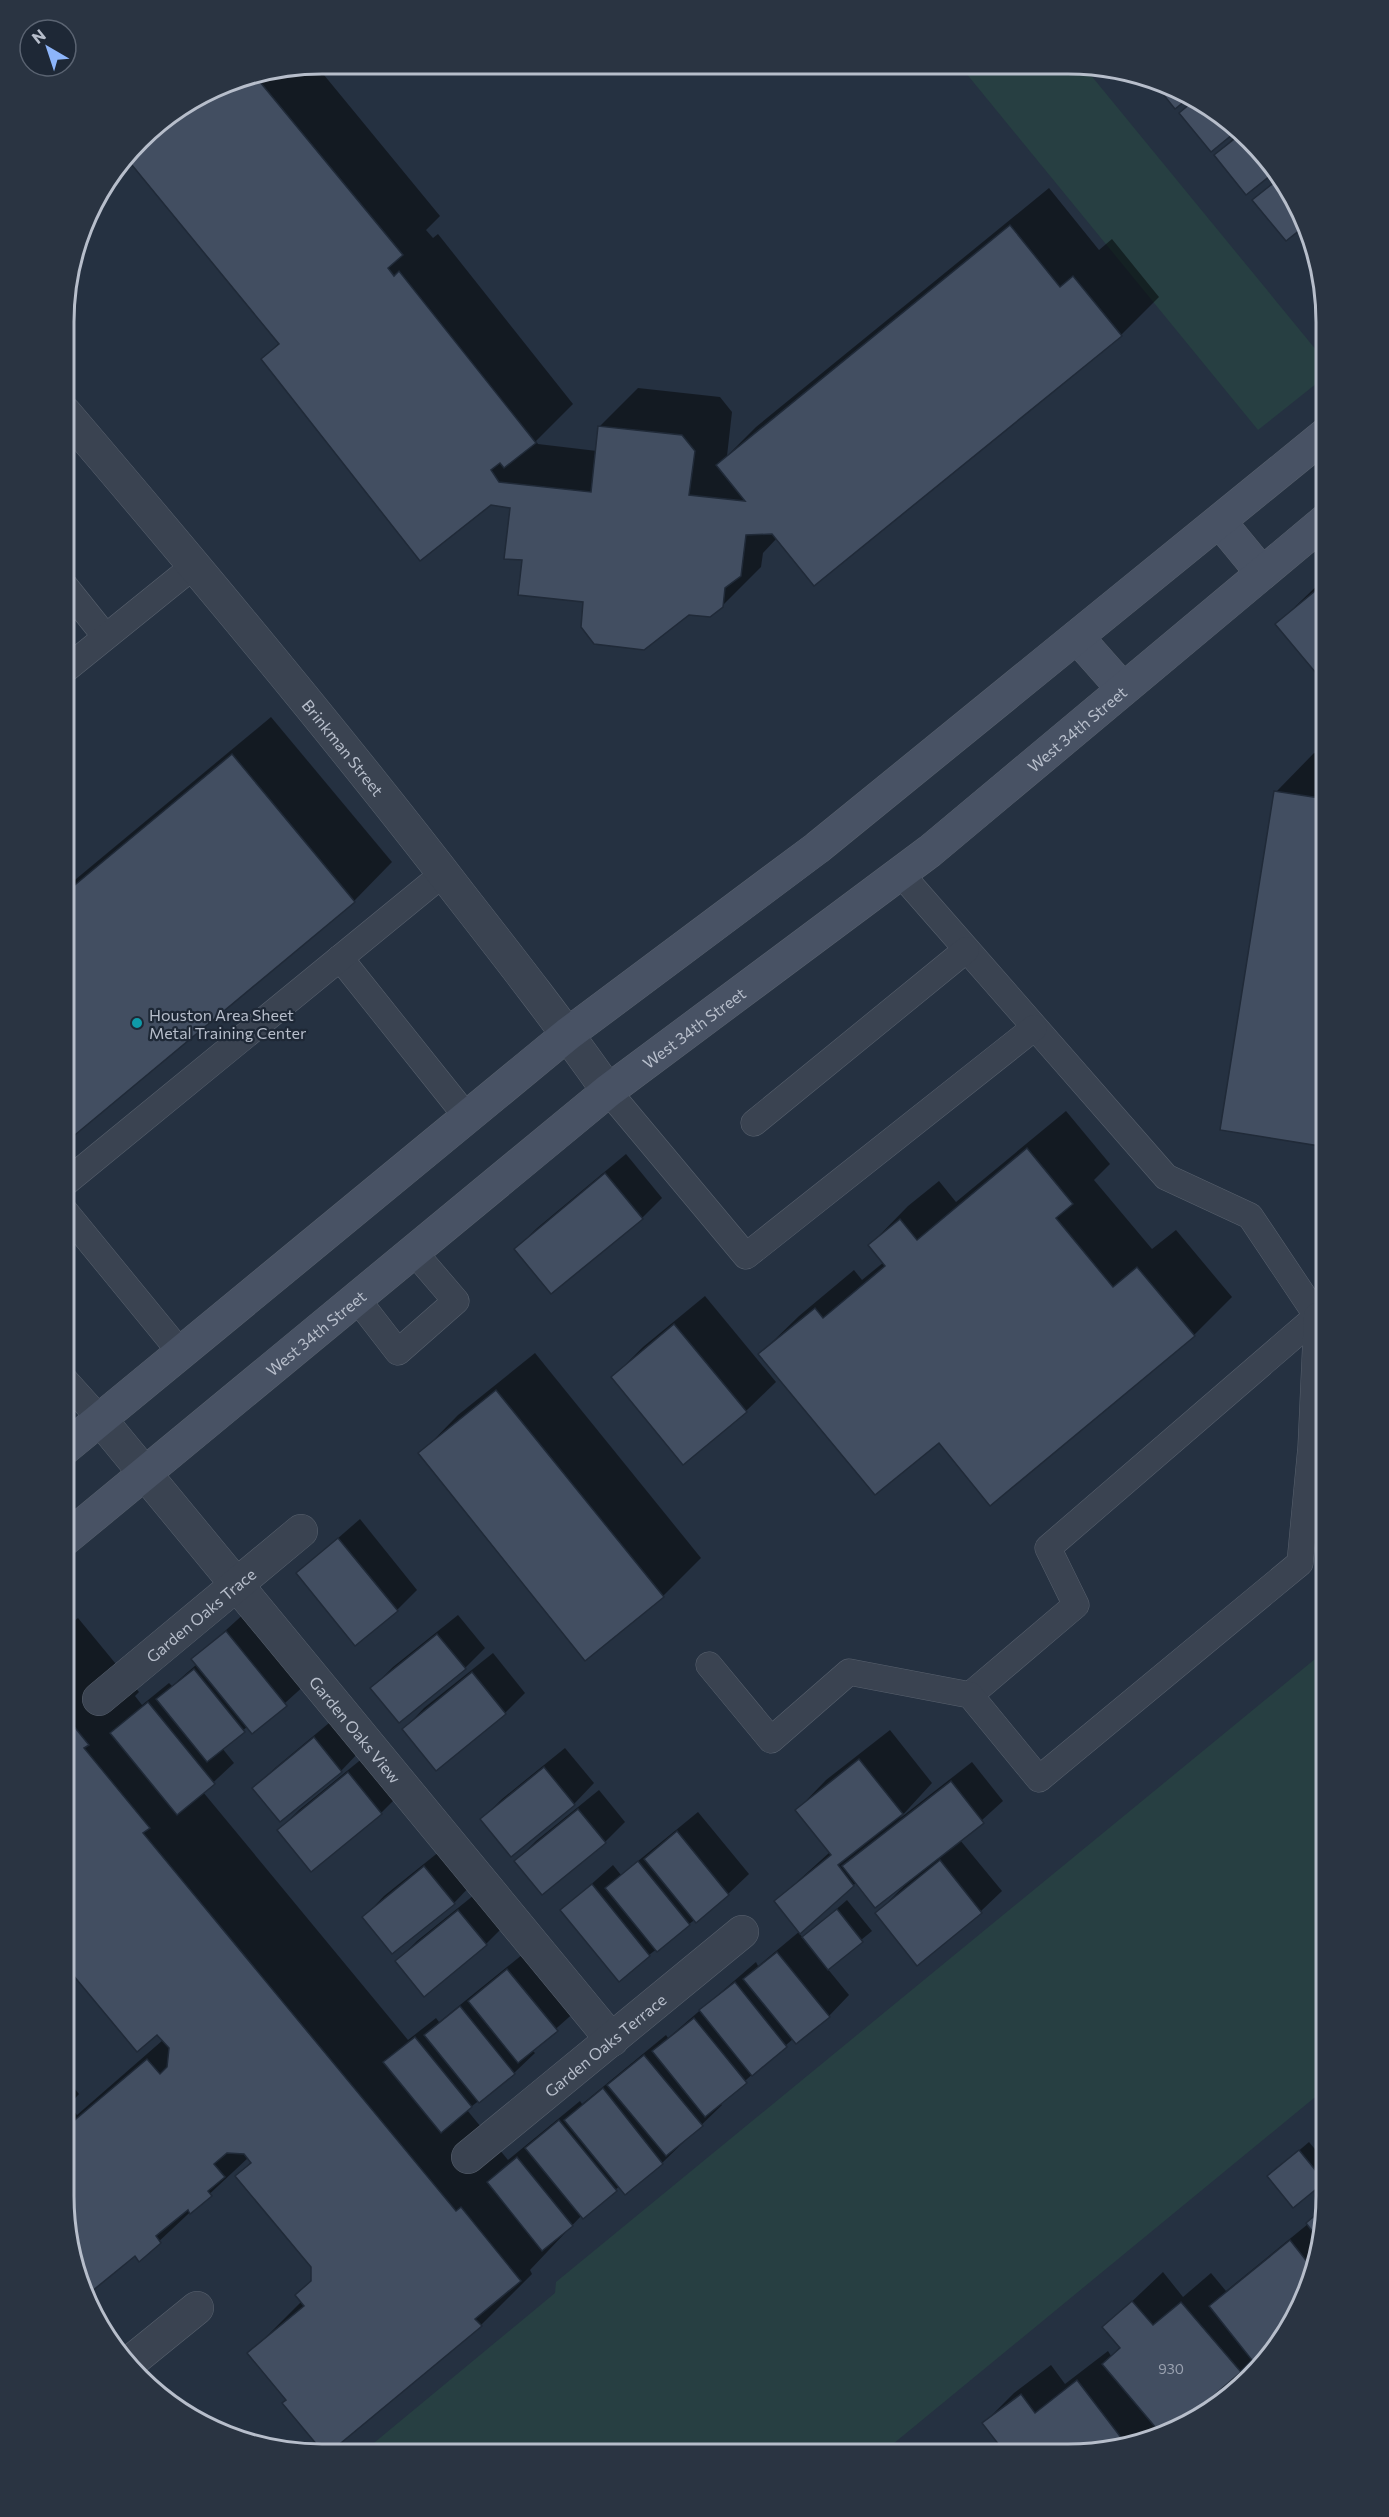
<svg xmlns="http://www.w3.org/2000/svg" width="1389" height="2517" viewBox="0 0 1389 2517" font-family="Commissioner,sans-serif">
<rect width="100%" height="100%" fill="#253141"/>
<g fill="#273f42">
<polygon points="961,67 1085,68 1326,362 1326,376 1258,430"/>
<polygon points="1326,1650 1325,2089 882,2453 363,2452 555,2293 556,2282"/>
</g>
<g fill="#0007">
<polygon points="315,64 440,216 426,230 433,238 438,234 573,404 536,441 538,444 597,451 600,426 638,388 720,397 732,412 727,456 756,427 1049,188 1099,250 1112,239 1159,297 1121,335 777,538 763,553 761,567 722,606 585,601 524,559 512,507 263,359 280,342 128,158 151,127 223,83"/>
<polygon points="1195,99 1238,128 1211,150 1181,113"/>
<polygon points="1241,131 1275,169 1246,192 1216,155"/>
<polygon points="1280,176 1282,178 1305,224 1254,201"/>
<polygon points="1326,577 1326,683 1277,624"/>
<polygon points="271,717 392,862 354,901 64,1142 64,889"/>
<polygon points="1314,753 1326,755 1326,1145 1276,792"/>
<polygon points="1066,1111 1110,1164 1094,1180 1152,1249 1176,1230 1232,1297 1194,1335 939,1441 760,1354 799,1316 854,1270 862,1280 884,1262 870,1245 908,1206 939,1181 956,1202"/>
<polygon points="626,1154 662,1198 642,1218 516,1249 536,1229"/>
<polygon points="705,1296 776,1382 746,1411 613,1377 643,1347"/>
<polygon points="535,1353 701,1558 663,1596 420,1454 458,1415"/>
<polygon points="360,1519 417,1590 397,1610 298,1573"/>
<polygon points="247,1611 306,1684 253,1732 248,1726 222,1748 234,1763 203,1792 408,2040 436,2018 439,2022 528,1950 577,2010 532,2050 535,2053 514,2073 467,2110 508,2160 580,2101 582,2104 666,2035 668,2038 756,1962 758,1966 800,1931 776,1901 830,1852 797,1810 826,1780 890,1730 932,1783 899,1819 972,1762 1003,1801 960,1840 1002,1891 981,1911 917,1964 877,1913 903,1887 857,1882 799,1933 803,1938 847,1900 872,1931 827,1968 849,1995 829,2016 796,2042 793,2039 765,2063 720,2103 722,2105 662,2163 625,2193 620,2186 582,2215 530,2270 532,2274 481,2325 288,2399 250,2353 302,2301 297,2295 313,2279 313,2266 237,2176 252,2161 249,2157 139,2260 135,2254 85,2295 77,2279 63,2195 63,2075 79,2094 69,2105 77,2115 163,2040 63,1961 64,1629 78,1618 139,1692 135,1696 142,1705 169,1683 172,1686 197,1664 194,1659"/>
<polygon points="458,1615 485,1648 465,1668 372,1688 393,1667"/>
<polygon points="493,1653 525,1693 505,1713 404,1729 424,1708"/>
<polygon points="335,1718 361,1750 341,1771 280,1820 254,1788 275,1768"/>
<polygon points="565,1748 594,1783 574,1804 482,1819 502,1799"/>
<polygon points="369,1753 401,1793 381,1813 279,1830 299,1810"/>
<polygon points="599,1790 625,1822 605,1842 516,1861 536,1841"/>
<polygon points="698,1812 749,1874 728,1894 649,1955 562,1910 613,1865 621,1875"/>
<polygon points="445,1847 474,1882 454,1903 364,1917 384,1896"/>
<polygon points="479,1891 506,1924 486,1944 397,1961 417,1941"/>
<polygon points="1309,2142 1325,2161 1325,2179 1294,2206 1269,2176"/>
<polygon points="1325,2206 1306,2294 1278,2344 1256,2362 1253,2358 1240,2371 1157,2426 1141,2442 1067,2454 1008,2454 984,2423 1014,2393 1051,2365 1065,2384 1108,2351 1111,2356 1121,2346 1105,2327 1163,2272 1183,2297 1211,2273 1226,2291 1308,2224"/>
</g>
<g fill="#424e61" stroke="#202a38" stroke-width="1.5">
<polygon points="255,76 403,255 388,268 394,276 399,271 536,443 504,468 500,463 491,470 499,482 591,492 598,426 682,435 695,451 689,495 745,501 716,465 1010,225 1060,287 1073,276 1122,336 814,586 772,534 746,535 741,576 725,588 723,607 710,617 689,615 644,650 594,644 581,627 583,602 518,595 522,560 504,559 510,508 491,505 420,561 261,359 279,344 127,159 151,127 223,83"/>
<polygon points="1151,79 1181,90 1191,96 1175,109"/>
<polygon points="1196,99 1239,129 1211,152 1179,113"/>
<polygon points="1242,133 1276,171 1246,195 1214,155"/>
<polygon points="1281,177 1306,225 1286,241 1252,200"/>
<polygon points="1326,582 1326,685 1275,624"/>
<polygon points="232,754 355,902 64,1144 64,894"/>
<polygon points="1274,791 1326,799 1326,1147 1220,1130"/>
<polygon points="1027,1148 1073,1204 1056,1218 1113,1287 1137,1267 1195,1336 990,1506 939,1443 875,1495 758,1354 815,1308 823,1318 885,1266 868,1245 900,1219 917,1240"/>
<polygon points="605,1173 643,1219 551,1294 514,1249"/>
<polygon points="674,1324 747,1412 683,1465 611,1377"/>
<polygon points="496,1390 664,1597 585,1661 418,1453"/>
<polygon points="338,1538 398,1611 355,1646 296,1573"/>
<polygon points="226,1631 287,1706 252,1734 191,1659"/>
<polygon points="437,1634 466,1669 399,1723 370,1688"/>
<polygon points="194,1669 245,1732 207,1762 156,1699"/>
<polygon points="472,1672 506,1714 436,1771 402,1729"/>
<polygon points="148,1702 215,1784 177,1815 110,1733"/>
<polygon points="64,1714 89,1745 84,1748 150,1828 143,1833 456,2211 461,2207 521,2281 475,2319 482,2326 330,2452 323,2452 282,2403 286,2400 247,2353 304,2306 295,2295 311,2281 311,2267 235,2176 251,2163 244,2154 227,2153 214,2164 225,2177 208,2191 212,2196 190,2214 188,2210 156,2236 161,2243 139,2262 135,2256 86,2296 77,2279 63,2195 63,2130 147,2059 160,2074 167,2067 169,2048 157,2035 137,2052 63,1963"/>
<polygon points="314,1737 342,1772 280,1822 252,1788"/>
<polygon points="859,1759 903,1814 838,1865 854,1886 800,1934 774,1901 831,1855 795,1810"/>
<polygon points="544,1767 575,1805 511,1857 480,1819"/>
<polygon points="348,1772 382,1814 311,1872 277,1830"/>
<polygon points="951,1781 984,1823 875,1908 842,1866"/>
<polygon points="578,1809 606,1843 542,1895 514,1861"/>
<polygon points="677,1831 729,1895 696,1923 644,1859"/>
<polygon points="940,1860 982,1913 917,1966 875,1913"/>
<polygon points="638,1861 690,1925 657,1952 605,1888"/>
<polygon points="424,1866 455,1904 392,1954 362,1917"/>
<polygon points="592,1884 650,1956 619,1982 560,1910"/>
<polygon points="837,1909 863,1942 828,1970 802,1937"/>
<polygon points="458,1910 487,1945 424,1997 395,1961"/>
<polygon points="777,1952 830,2017 796,2044 743,1979"/>
<polygon points="507,1969 558,2031 518,2063 468,2001"/>
<polygon points="735,1982 787,2047 752,2076 699,2010"/>
<polygon points="460,2006 515,2074 479,2103 424,2035"/>
<polygon points="694,2018 747,2083 705,2117 652,2051"/>
<polygon points="415,2037 472,2107 441,2133 383,2062"/>
<polygon points="644,2055 703,2126 666,2156 607,2085"/>
<polygon points="603,2088 663,2164 625,2195 564,2120"/>
<polygon points="559,2120 617,2191 583,2219 525,2148"/>
<polygon points="1299,2150 1325,2182 1293,2208 1267,2176"/>
<polygon points="517,2157 573,2226 542,2251 487,2182"/>
<polygon points="1325,2207 1325,2212 1319,2240 1306,2223"/>
<polygon points="1290,2240 1312,2268 1306,2294 1275,2348 1255,2364 1209,2306"/>
<polygon points="1132,2301 1153,2325 1181,2302 1241,2372 1176,2428 1162,2435 1102,2364 1120,2348 1102,2327"/>
<polygon points="1077,2380 1126,2444 1067,2454 1006,2454 982,2423 1021,2394 1035,2413"/>
</g>
<g fill="none" stroke-linecap="round" stroke-linejoin="round">
<defs>
<g id="service">
<polyline points="65,586 105,636"/>
<polyline points="65,670 195,565"/>
<polyline points="900,873 1166,1177 1250,1216 1317,1316 1048,1548 1076,1605 970,1695"/>
<polyline points="340,958 467,1117"/>
<polyline points="608,1091 746,1256 1034,1028"/>
<polyline points="754,1123 966,950"/>
<polyline points="64,1184 444,873"/>
<polyline points="64,1210 181,1353"/>
<polyline points="357,1299 398,1352 456,1301 414,1252"/>
<polyline points="64,1379 100,1419"/>
<polyline points="709,1665 771,1740 849,1672 970,1695 1039,1779 1300,1563 1311,1447 1317,1316"/>
</g>
<g id="minor">
<path id="s1" d="M65,413C200,571 334,731 461,896C511,960 561,1024 608,1091"/>
<path id="s2" d="M100,1419L612,2040"/>
<path id="s3" d="M99,1699L301,1531"/>
<path id="s4" d="M468,2157L742,1932"/>
<polyline points="128,2364 197,2308"/>
</g>
<g id="secondary">
<polyline points="1220,522 1262,573"/>
<polyline points="1077,637 1123,689"/>
<polyline points="64,1449 568,1034 817,848 1326,434"/>
<path id="s5" d="M64,1540L608,1091L930,851L1326,520"/>
</g>
</defs>
<use href="#service" stroke="#58616e" stroke-width="27"/>
<use href="#minor" stroke="#58616e" stroke-width="34"/>
<use href="#secondary" stroke="#58616e" stroke-width="34"/>
<use href="#service" stroke="#3a4351" stroke-width="26"/>
<use href="#minor" stroke="#3a4351" stroke-width="33"/>
<use href="#secondary" stroke="#485264" stroke-width="33"/>
</g>
<circle fill="#0f9aa8" stroke="#1e2836" stroke-width="2" cx="137" cy="1023" r="6"/>
<g text-anchor="middle" dominant-baseline="central" stroke-width="4.5" stroke-linejoin="round" paint-order="stroke">
<g font-size="14" fill="#9aa2b0">
<text x="1171" y="2368">930</text>
</g>
<g font-size="16" fill="#b7becb" stroke="#1e2836">
<text stroke="none"><textPath href="#s5" startOffset="1298">West 34th Street</textPath></text>
<text stroke="none"><textPath href="#s1" startOffset="435">Brinkman Street</textPath></text>
<text stroke="none"><textPath href="#s5" startOffset="812">West 34th Street</textPath></text>
<text stroke="none"><textPath href="#s5" startOffset="326">West 34th Street</textPath></text>
<text stroke="none"><textPath href="#s3" startOffset="132">Garden Oaks Trace</textPath></text>
<text stroke="none"><textPath href="#s2" startOffset="402">Garden Oaks View</textPath></text>
<text stroke="none"><textPath href="#s4" startOffset="177">Garden Oaks Terrace</textPath></text>
</g>
<g font-size="16" fill="#b7becb" stroke="#1e2836" text-anchor="start">
<text x="149" y="1014">Houston Area Sheet<tspan x="149" dy="18">Metal Training Center</tspan></text>
</g>
</g>
<path d="M0 0H1389V2517H0ZM322 74H1068A248 248 0 0 1 1316 322V2196A248 248 0 0 1 1068 2444H322A248 248 0 0 1 74 2196V322A248 248 0 0 1 322 74Z" fill="#2a3442" fill-rule="evenodd"/>
<path fill="none" stroke="#b7becb" stroke-width="3" d="M322 74H1068A248 248 0 0 1 1316 322V2196A248 248 0 0 1 1068 2444H322A248 248 0 0 1 74 2196V322A248 248 0 0 1 322 74Z"/>
<g transform="translate(48 48) rotate(321)"><circle r="28" fill="#1e2836" stroke="#5b6472" stroke-width="1.5"/>
<path d="M0-4.5L10 22L0 15L-10 22Z" fill="#8db5fa"/>
<text y="-9" font-size="16" font-weight="bold" text-anchor="middle" fill="#b7becb">N</text>
</g>
</svg>
